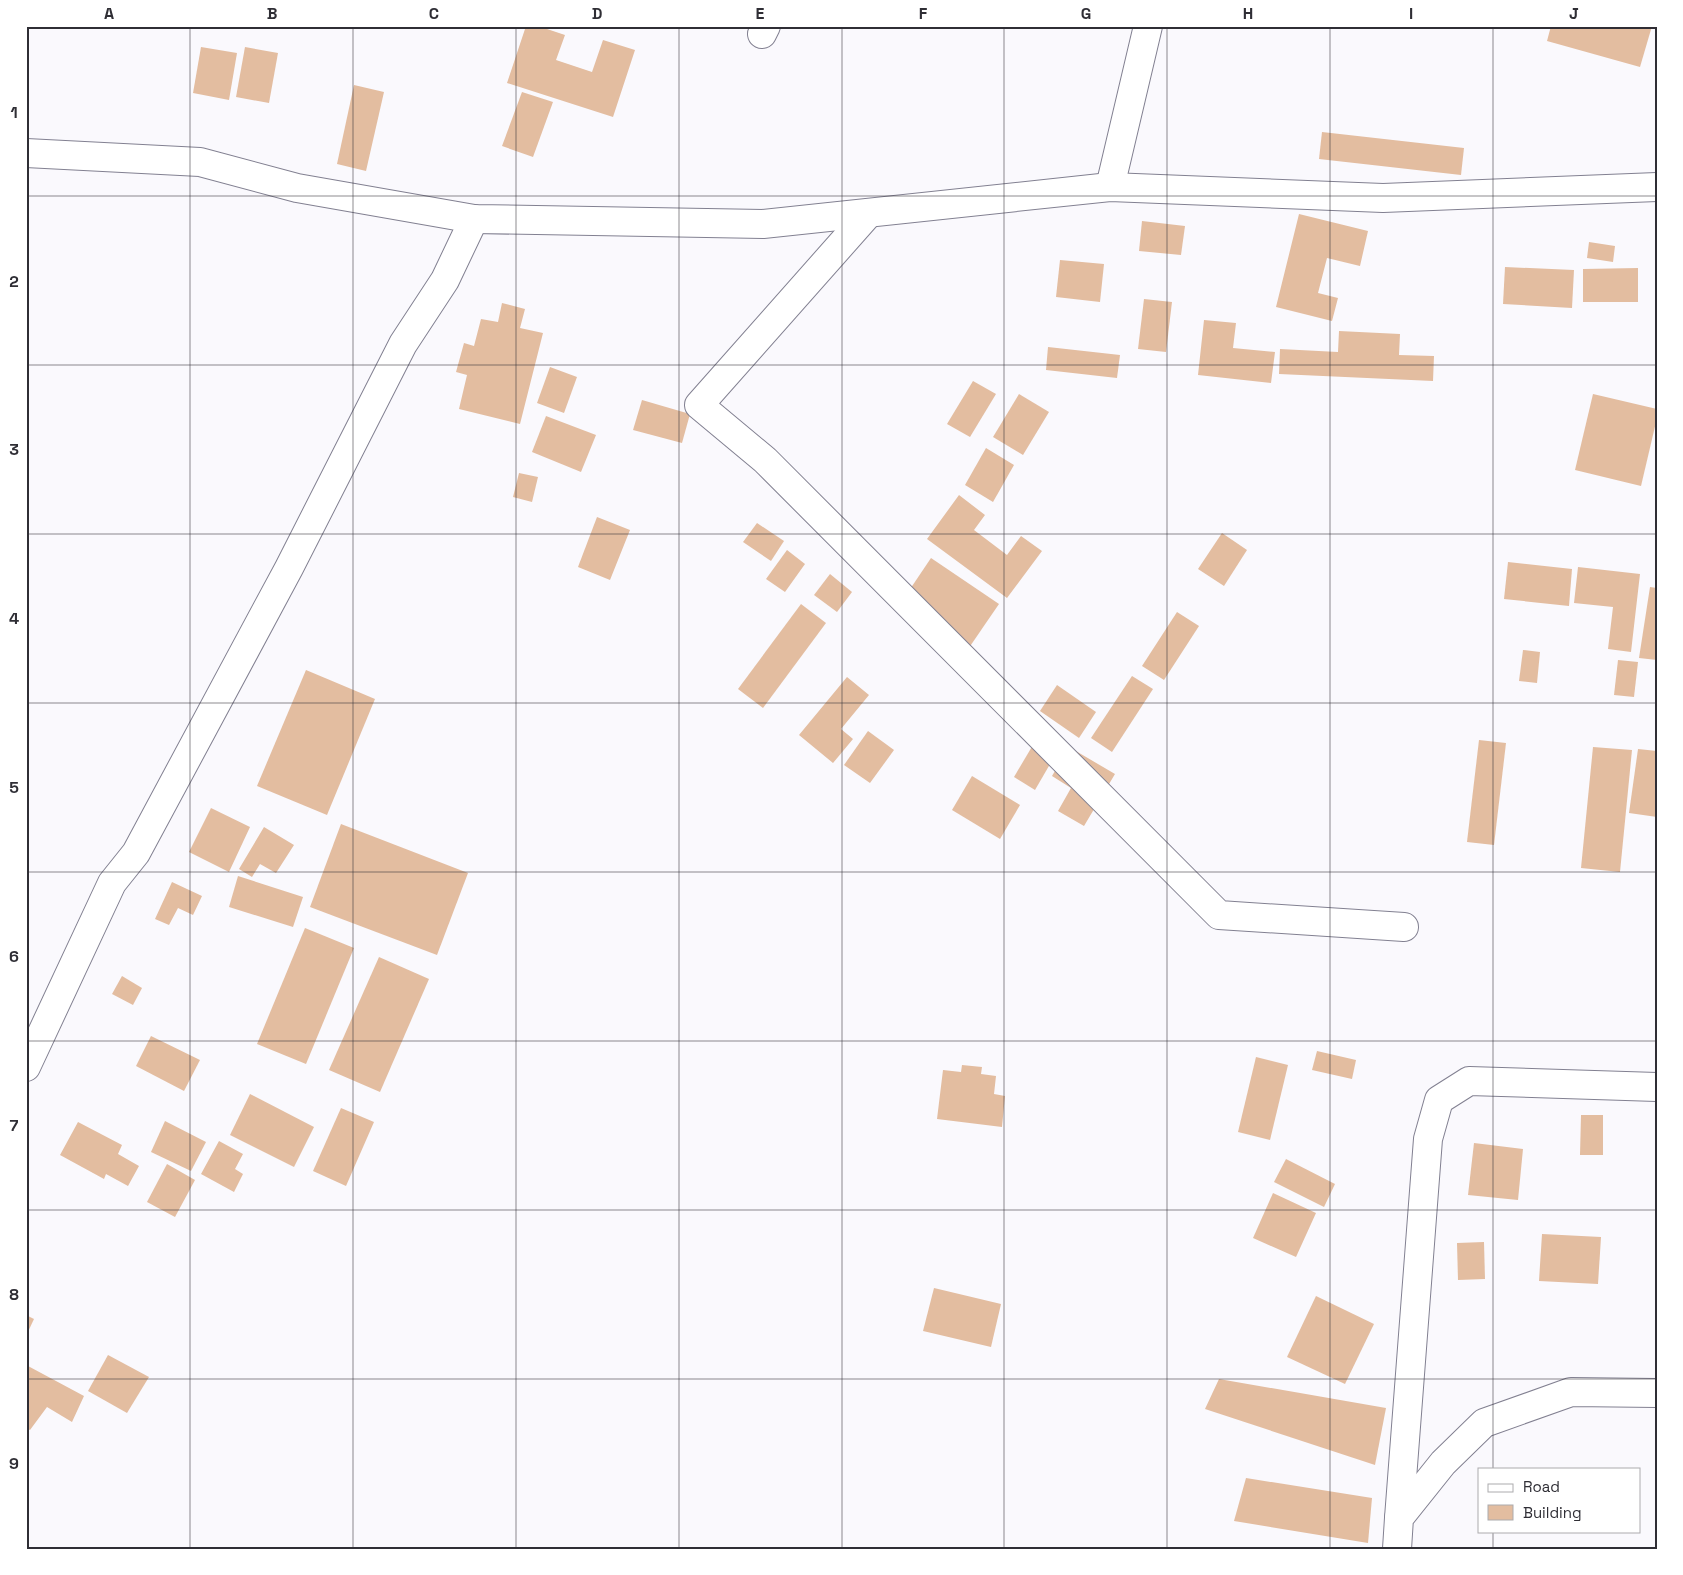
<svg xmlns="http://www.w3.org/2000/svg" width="1683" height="1575" viewBox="0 0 1683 1575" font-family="'Space Grotesk',sans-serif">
<rect width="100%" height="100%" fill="#faf9fd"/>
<g fill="#e3bda0">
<polygon points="526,26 538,26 565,35 556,60 592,72 603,40 635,50 613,117 507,83"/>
<polygon points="1551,26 1652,26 1640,67 1547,41"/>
<polygon points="201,47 237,53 229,100 193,93"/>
<polygon points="245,47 278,53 269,103 236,97"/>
<polygon points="354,85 384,92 366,171 337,164"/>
<polygon points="522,92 553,102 533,157 502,146"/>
<polygon points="1322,132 1464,148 1461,175 1319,159"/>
<polygon points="1299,214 1368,231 1360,266 1327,258 1318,293 1338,298 1332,321 1276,307"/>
<polygon points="1142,221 1185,226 1181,255 1139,251"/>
<polygon points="1589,242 1615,246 1613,262 1587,258"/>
<polygon points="1060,260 1104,264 1100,302 1056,297"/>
<polygon points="1505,267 1574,270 1572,308 1503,304"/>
<polygon points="1638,268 1638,302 1583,302 1583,269"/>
<polygon points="1144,299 1172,302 1166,352 1138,349"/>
<polygon points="502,303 525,309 520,328 543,333 520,424 459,409 467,375 456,372 464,343 474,346 481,319 498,322"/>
<polygon points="1204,320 1236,323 1233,348 1275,352 1271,383 1198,375"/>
<polygon points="1339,331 1400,334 1399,355 1434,356 1433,381 1279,374 1280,349 1338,352"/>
<polygon points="1048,347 1120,355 1117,378 1046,370"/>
<polygon points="550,367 577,377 564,413 537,403"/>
<polygon points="973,381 996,394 970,437 947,424"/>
<polygon points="1019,394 1049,412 1023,455 993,437"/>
<polygon points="1593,394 1657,409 1657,418 1641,486 1575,470"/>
<polygon points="642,400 690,414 682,443 633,430"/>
<polygon points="546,416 596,435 581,472 532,452"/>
<polygon points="986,448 1014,465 993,502 965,485"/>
<polygon points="519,473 538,477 532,502 513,497"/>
<polygon points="959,495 985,515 974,530 1007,555 1021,536 1042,551 1007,598 927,539"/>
<polygon points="597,517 630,530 610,580 578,567"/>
<polygon points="757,523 784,541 771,561 743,542"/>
<polygon points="1222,533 1247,550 1224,586 1198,569"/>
<polygon points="787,550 805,564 785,592 766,579"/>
<polygon points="931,558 999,604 964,655 896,610"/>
<polygon points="1508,562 1572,569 1569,606 1504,599"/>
<polygon points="1578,567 1640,574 1631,652 1608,649 1613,607 1574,603"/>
<polygon points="830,574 852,592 837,612 814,595"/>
<polygon points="1650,587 1657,588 1657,660 1639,658"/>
<polygon points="801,604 826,623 763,708 738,689"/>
<polygon points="1177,612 1199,626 1164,680 1142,666"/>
<polygon points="1523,650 1540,652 1537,683 1519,681"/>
<polygon points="1618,660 1638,662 1634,697 1614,695"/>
<polygon points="306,670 375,699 327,815 257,786"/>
<polygon points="1132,676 1153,689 1112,752 1091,738"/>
<polygon points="847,677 869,695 841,729 853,739 833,763 799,735"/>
<polygon points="1057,685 1096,712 1079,738 1040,711"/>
<polygon points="1043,728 1064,740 1035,790 1014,777"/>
<polygon points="868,731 894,750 870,783 844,765"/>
<polygon points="1479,740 1506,743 1494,845 1467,842"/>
<polygon points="1069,747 1115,774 1084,826 1058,811 1071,788 1052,776"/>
<polygon points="1593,747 1632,750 1620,872 1581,868"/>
<polygon points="1638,749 1657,751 1657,817 1629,813"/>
<polygon points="972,776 1020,805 1000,839 952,810"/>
<polygon points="211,808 250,827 229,872 189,852"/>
<polygon points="341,824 468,873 437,955 310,907"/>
<polygon points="264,827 294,845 276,873 260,864 252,877 239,869"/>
<polygon points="238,876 303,897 293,927 229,907"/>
<polygon points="172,882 202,896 193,915 178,908 169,925 155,919"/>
<polygon points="305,928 354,948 306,1064 257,1044"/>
<polygon points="379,957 429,979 380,1092 329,1070"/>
<polygon points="122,976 142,988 133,1005 112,994"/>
<polygon points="151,1036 200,1060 184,1091 136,1066"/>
<polygon points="1317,1051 1356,1060 1352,1079 1312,1070"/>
<polygon points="1256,1057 1288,1065 1270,1140 1238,1132"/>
<polygon points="962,1065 982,1067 981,1074 996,1076 994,1094 1005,1096 1002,1127 937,1119 943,1070 961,1072"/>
<polygon points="250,1094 314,1127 294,1167 230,1135"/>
<polygon points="341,1108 374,1122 346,1186 313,1171"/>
<polygon points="1581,1115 1603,1115 1603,1155 1580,1155"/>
<polygon points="165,1121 206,1142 191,1171 151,1152"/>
<polygon points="78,1122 122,1145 118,1154 139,1166 128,1186 106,1174 104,1179 60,1155"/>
<polygon points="219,1141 243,1154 235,1169 243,1174 234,1192 201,1174"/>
<polygon points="1474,1143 1523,1149 1518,1200 1468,1195"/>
<polygon points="1286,1159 1335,1184 1324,1207 1274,1182"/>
<polygon points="167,1164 195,1180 175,1217 147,1202"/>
<polygon points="1273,1193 1316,1213 1296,1257 1253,1238"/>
<polygon points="1542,1234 1601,1237 1598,1284 1539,1281"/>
<polygon points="1484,1242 1485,1279 1458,1280 1457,1243"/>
<polygon points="934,1288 1001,1304 991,1347 923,1331"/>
<polygon points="1316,1296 1374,1324 1345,1384 1287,1357"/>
<polygon points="26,1315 34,1319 26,1336"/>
<polygon points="108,1355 149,1377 127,1413 88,1391"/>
<polygon points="28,1366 84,1396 72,1422 47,1407 30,1430 26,1428 26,1370"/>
<polygon points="1219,1379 1386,1408 1375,1465 1205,1409"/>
<polygon points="1246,1478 1372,1498 1368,1543 1234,1521"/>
</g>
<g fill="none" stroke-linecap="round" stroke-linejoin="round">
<defs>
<g id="street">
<polyline points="762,34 766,26"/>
<polyline points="26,153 200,162 297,188 474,219 763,224 1110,187 1383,198 1657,187"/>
<polyline points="1110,187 1148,26"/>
<polyline points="869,213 699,405 765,460 1219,915 1404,927"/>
<polyline points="26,1067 112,883 136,853 289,568 403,344 445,280 474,219"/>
<polyline points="1399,1518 1428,1139 1439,1100 1469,1081 1657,1087"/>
<polyline points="1397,1549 1399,1518 1443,1463 1484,1423 1571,1392 1657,1393"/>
</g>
</defs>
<use href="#street" stroke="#828091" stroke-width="30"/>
<use href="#street" stroke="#fff" stroke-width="28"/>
</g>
<path fill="none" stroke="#2f2e35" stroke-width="1" stroke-opacity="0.55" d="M190,26V1549M353,26V1549M516,26V1549M679,26V1549M842,26V1549M1004,26V1549M1167,26V1549M1330,26V1549M1493,26V1469M26,196H1657M26,365H1657M26,534H1657M26,703H1657M26,872H1657M26,1041H1657M26,1210H1657M26,1379H1657M1493,1531V1549"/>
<rect width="1683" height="1575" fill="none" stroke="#ffffff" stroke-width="55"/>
<rect x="1478" y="1468" width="162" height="65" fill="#ffffff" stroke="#acabae"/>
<rect x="1488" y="1484" width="25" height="8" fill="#ffffff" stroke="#acabae"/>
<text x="1523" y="1492" font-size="15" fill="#2f2e35">Road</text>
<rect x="1488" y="1505" width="25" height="15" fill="#e3bda0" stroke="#acabae"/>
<text x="1523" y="1518" font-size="15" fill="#2f2e35">Building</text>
<rect x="28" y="28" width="1628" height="1520" fill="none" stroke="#2f2e35" stroke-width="2"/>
<g font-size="16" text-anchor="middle" font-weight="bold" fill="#2f2e35">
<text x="109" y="19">A</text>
<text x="272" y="19">B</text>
<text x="434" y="19">C</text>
<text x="597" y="19">D</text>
<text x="760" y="19">E</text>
<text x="923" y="19">F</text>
<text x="1086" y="19">G</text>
<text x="1248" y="19">H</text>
<text x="1411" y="19">I</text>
<text x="1574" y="19">J</text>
<text x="14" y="118">1</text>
<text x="14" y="287">2</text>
<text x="14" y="455">3</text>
<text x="14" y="624">4</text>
<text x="14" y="793">5</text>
<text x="14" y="962">6</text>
<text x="14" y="1131">7</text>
<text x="14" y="1300">8</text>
<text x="14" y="1469">9</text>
</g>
</svg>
